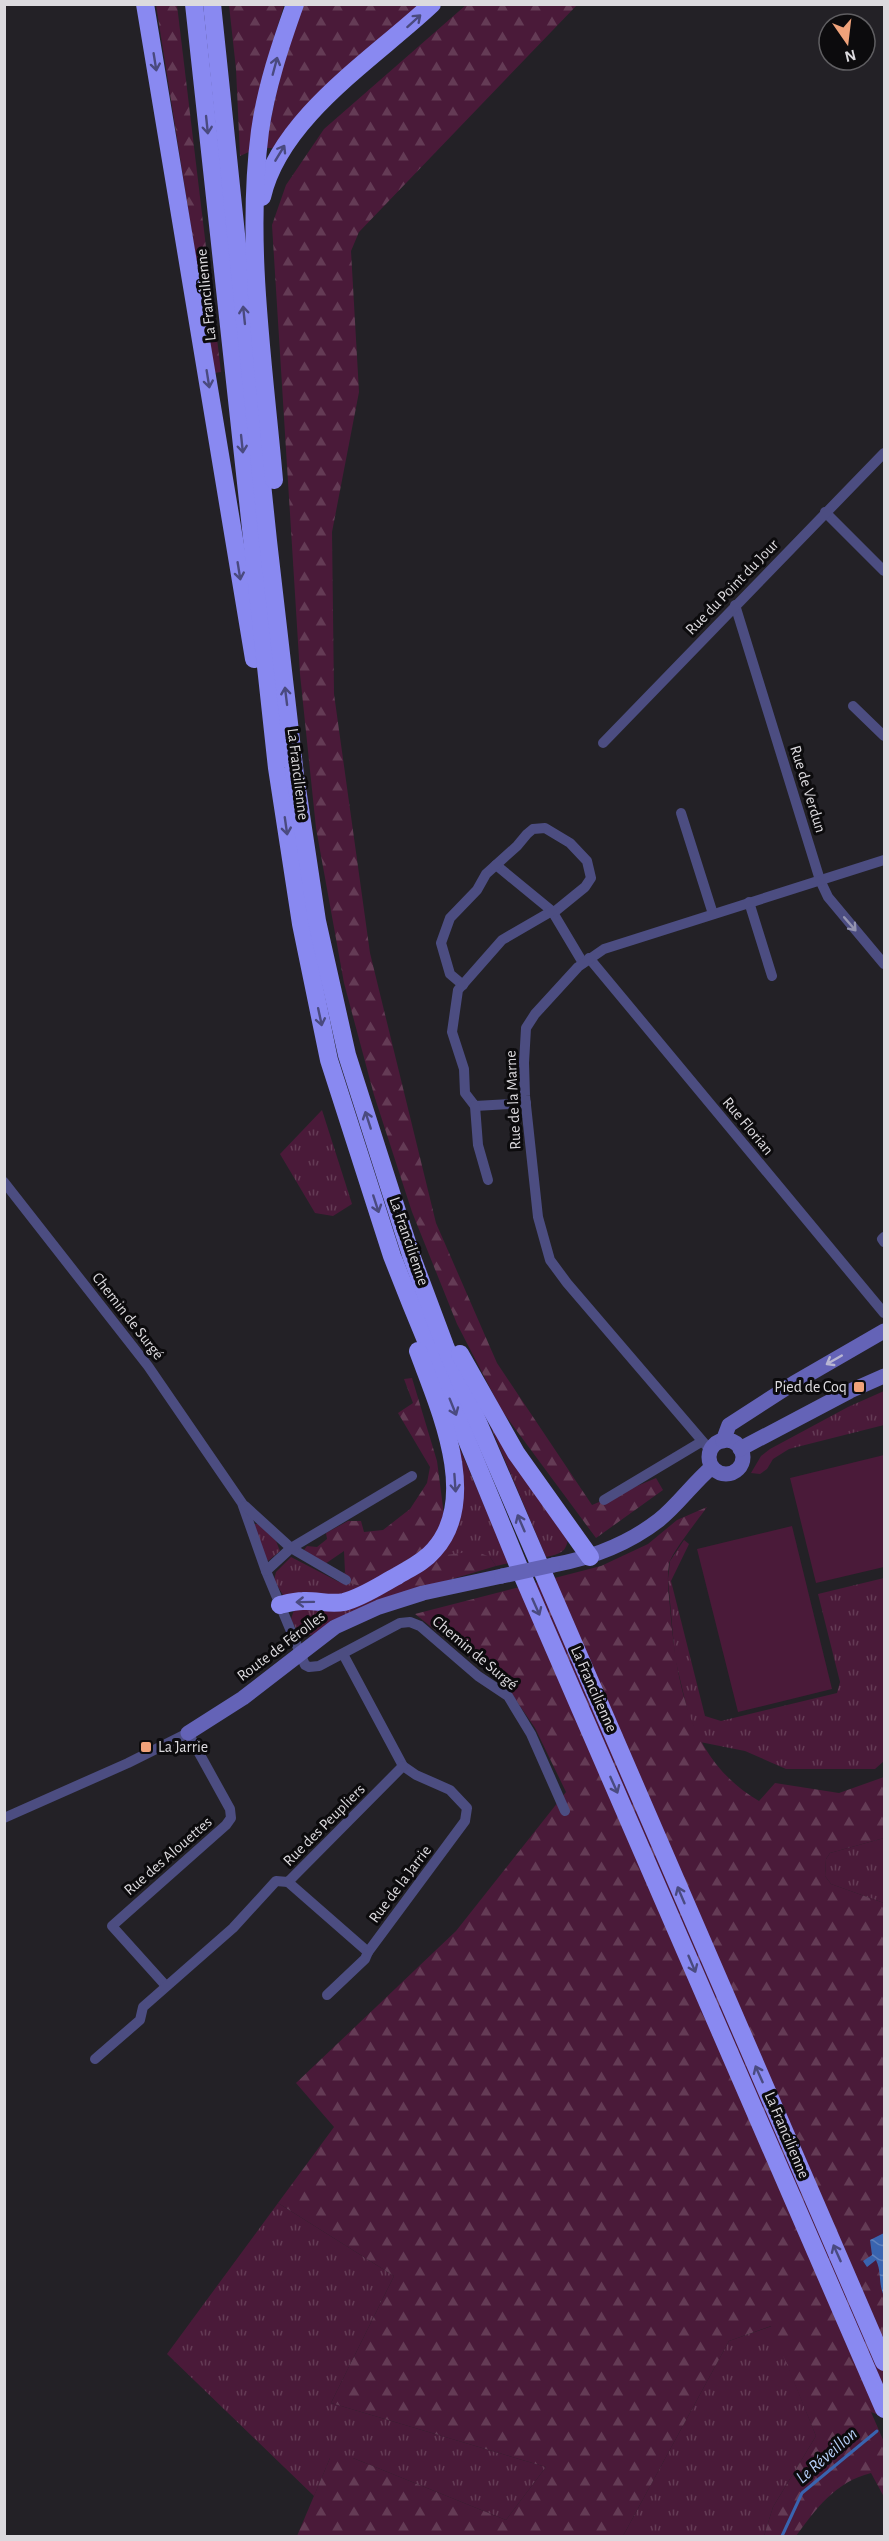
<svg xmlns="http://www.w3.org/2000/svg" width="889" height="2541" viewBox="0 0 889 2541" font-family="'Alegreya Sans',sans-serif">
<defs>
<pattern id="grass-tufts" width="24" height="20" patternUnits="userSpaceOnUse" patternTransform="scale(1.5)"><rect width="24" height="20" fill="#4a1a39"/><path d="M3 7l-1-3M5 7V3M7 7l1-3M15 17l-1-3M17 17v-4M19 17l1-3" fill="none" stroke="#643b55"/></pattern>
<pattern id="forest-firs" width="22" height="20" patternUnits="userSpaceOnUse" patternTransform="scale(1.5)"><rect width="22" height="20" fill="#4a1a39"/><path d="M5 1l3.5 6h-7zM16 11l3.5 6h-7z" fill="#643b55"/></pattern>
<pattern id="water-waves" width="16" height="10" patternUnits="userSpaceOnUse" patternTransform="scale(1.5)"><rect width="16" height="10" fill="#3964af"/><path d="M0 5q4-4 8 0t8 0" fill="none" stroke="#5e81bd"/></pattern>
</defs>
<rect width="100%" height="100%" fill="#232126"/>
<g fill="url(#grass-tufts)">
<polygon points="322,1110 352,1204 333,1216 315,1213 280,1154"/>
<polygon points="884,1391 884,1425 789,1449 773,1459 767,1469 760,1474 751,1473 761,1456 770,1449 848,1407"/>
<path d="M478,1397L568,1537C567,1552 560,1554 546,1557Z"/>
<polygon points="454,1435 509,1563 496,1566 490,1557 433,1557 443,1546"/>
<polygon points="254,1524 258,1524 276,1541 280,1551 268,1561 264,1557"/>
<polygon points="684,1540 689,1544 671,1581 705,1716 721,1721 837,1693 840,1682 818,1594 884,1578 884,1761 875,1769 786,1769 745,1751 700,1742 688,1713 675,1658 668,1579 670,1561"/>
<polygon points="291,1557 339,1582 345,1572 349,1583 364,1587 343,1596 283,1595 274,1580 276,1572"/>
<path d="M383,1587L385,1599L312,1635C299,1636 296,1630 291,1619L295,1607Z"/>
<polygon points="884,1838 884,1903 831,1884 825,1876 826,1859 830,1853"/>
<polygon points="278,2203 394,2276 331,2403 546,2467 506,2520 353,2458 330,2458 314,2496 167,2354"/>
<polygon points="772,2326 816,2436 773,2507 764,2536 623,2536 729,2341"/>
</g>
<g fill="url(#forest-firs)">
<polygon points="156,5 177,5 221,372 214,373"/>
<polygon points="229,5 284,5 263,75 251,151 240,156 236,69"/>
<polygon points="302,5 420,5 275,148 265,148 279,79"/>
<polygon points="466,5 577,5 359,232 351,251 359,392 332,532 334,694 370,953 436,1223 497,1363 592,1505 656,1478 663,1490 596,1538 502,1411 457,1324 412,1212 374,1095 344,983 316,828 300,674 272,225 286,185 324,129"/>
<polygon points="412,1378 437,1461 444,1515 432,1544 364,1587 349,1583 345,1572 344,1551 325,1564 304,1550 307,1546 317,1547 327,1539 326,1533 348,1521 361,1521 364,1532 383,1530 410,1509 427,1483 430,1467 398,1413 413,1403 404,1379"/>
<path d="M707,1507C698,1520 672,1552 669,1564C666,1582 670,1601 671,1619C678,1691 692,1762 759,1801L775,1783L839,1793L884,1777V1838L830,1853L826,1859L825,1876L831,1884L884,1903V2417L871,2412L884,2442V2497L871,2473C835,2482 816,2509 796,2536H764L773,2507L816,2436L771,2326L729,2341L623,2536H297L330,2458H353L506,2520L546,2467L331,2403L394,2276L278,2203L334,2127L296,2083L456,1931L566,1792L535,1728L507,1687L415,1614L601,1566L648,1544L677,1520Z"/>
<polygon points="475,1551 490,1557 496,1566 385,1599 381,1594 433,1557"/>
</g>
<g fill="#4a1a39">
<polygon points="884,1455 884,1567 816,1583 790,1478"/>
<polygon points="792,1526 832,1689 738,1712 697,1549"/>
</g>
<path fill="url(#water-waves)" d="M884,2233V2296C878,2283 882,2273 876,2260L867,2267L863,2261L872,2255L870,2240Z"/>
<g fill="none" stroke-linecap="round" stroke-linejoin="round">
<polyline stroke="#3964af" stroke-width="3" points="782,2536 802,2493 877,2431"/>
<g stroke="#4c4d81" stroke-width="10">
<polyline points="825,512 884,571"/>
<polyline points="735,605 820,880 828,897 884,964"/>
<polyline points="853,706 884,736"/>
<polyline points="603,743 884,453"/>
<polyline points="681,813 713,914"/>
<polyline points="496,865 552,911 583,963"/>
<polyline points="749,902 772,976"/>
<polyline points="589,958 884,1313"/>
<polyline points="463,985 450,974 441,943 450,918 477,890 486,874 517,846 527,834 533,829 545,828 570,843 587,861 591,878 585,887 553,913"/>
<polyline points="526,1103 475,1106 465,1093 464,1069 452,1032 458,990 502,940 552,911"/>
<polyline points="475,1106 478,1145 488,1180"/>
<polyline points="4,1182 148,1366 242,1503 266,1571 305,1665 309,1667 319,1666 400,1623 410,1622 420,1626 478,1676 508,1696 531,1734 565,1811"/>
<polyline points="884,1237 882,1239 884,1242"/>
<polyline points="710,1450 567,1283 550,1260 538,1217 525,1096 524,1063 526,1028 535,1014 578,967 604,949 884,860"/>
<polyline points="604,1500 701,1442"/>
<polyline points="245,1506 291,1548 346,1580"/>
<polyline points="266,1571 291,1548 412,1476"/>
<polyline points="4,1818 128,1763 188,1733 230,1809 231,1818 226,1825 112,1926 166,1986"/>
<polyline points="288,1882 368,1952 465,1821 467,1808 450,1790 416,1775 403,1766 343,1654"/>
<polyline points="327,1995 365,1959 368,1952"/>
<polyline points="95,2059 140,2020 143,2007 233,1928 276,1881 288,1882 403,1766"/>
</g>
<g stroke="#6463b7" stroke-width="15">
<circle cx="726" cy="1457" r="17"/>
<polyline points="723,1441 729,1425 794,1383 884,1331"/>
<polyline points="740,1449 850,1391 884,1376"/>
<path d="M553,1565C591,1558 628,1544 659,1520C678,1505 693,1483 712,1467"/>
<polyline points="188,1733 243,1698 335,1627 379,1607 423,1593 502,1576"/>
</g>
<g stroke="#8989f1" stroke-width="18">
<polyline points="145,4 254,659"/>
<polyline points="194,4 277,768 301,924 329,1060 392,1256 411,1304 521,1572 884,2409"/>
<polyline points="212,4 268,541 295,775 317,921 347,1055 411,1255 445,1346 884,2362"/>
<path d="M262,197C280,117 375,58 432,4"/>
<path d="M274,480C264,365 245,246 260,131C266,88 280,46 295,4"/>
<polyline points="460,1354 516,1453 590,1557"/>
<path d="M280,1605C288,1603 295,1601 303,1601C316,1600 330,1605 344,1602C363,1597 380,1585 397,1576C410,1568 424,1562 434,1550C481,1498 438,1406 418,1351"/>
</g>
<polyline stroke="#6463b7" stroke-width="15" points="502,1576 553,1565"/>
</g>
<defs><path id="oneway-shaft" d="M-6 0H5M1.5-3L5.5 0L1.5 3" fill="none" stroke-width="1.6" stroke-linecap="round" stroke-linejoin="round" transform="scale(1.5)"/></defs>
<g stroke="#4a4a7f">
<use href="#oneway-shaft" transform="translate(414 21) rotate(-42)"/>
<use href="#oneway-shaft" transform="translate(155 62) rotate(81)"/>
<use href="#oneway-shaft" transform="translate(275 66) rotate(-75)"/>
<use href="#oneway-shaft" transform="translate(207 125) rotate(84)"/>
<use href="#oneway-shaft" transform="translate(280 153) rotate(-59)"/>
<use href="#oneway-shaft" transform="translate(244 315) rotate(-96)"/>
<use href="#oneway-shaft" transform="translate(208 379) rotate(81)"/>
<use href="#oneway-shaft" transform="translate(242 444) rotate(84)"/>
<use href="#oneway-shaft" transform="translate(239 571) rotate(81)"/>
<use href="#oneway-shaft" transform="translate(286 696) rotate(-97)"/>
<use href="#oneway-shaft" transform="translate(286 826) rotate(82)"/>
<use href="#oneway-shaft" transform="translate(320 1017) rotate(78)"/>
<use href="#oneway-shaft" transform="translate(368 1120) rotate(-108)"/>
<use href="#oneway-shaft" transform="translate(376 1204) rotate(72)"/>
<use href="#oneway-shaft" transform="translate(453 1407) rotate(68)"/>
<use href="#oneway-shaft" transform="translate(455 1483) rotate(86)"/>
<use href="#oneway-shaft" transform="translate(521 1523) rotate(-113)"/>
<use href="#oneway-shaft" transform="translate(305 1602) rotate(179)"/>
<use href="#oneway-shaft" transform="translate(536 1607) rotate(66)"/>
<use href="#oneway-shaft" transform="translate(614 1785) rotate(66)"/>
<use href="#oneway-shaft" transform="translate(681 1895) rotate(-113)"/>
<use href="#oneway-shaft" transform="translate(692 1964) rotate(67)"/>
<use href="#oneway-shaft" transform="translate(759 2074) rotate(-114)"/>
<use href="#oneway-shaft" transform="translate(837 2253) rotate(-114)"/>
</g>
<use stroke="#9494b0" href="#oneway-shaft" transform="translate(850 924) rotate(49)"/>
<use stroke="#b8b6d2" href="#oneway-shaft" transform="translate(834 1360) rotate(150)"/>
<g fill="#f0a27a" stroke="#0c0b0d" stroke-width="2">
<rect x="853" y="1381" width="12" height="12" rx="3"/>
<rect x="140" y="1741" width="12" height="12" rx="3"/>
</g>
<g text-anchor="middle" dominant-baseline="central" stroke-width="6" stroke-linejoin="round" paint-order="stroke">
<g font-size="16" fill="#dcdade" stroke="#0c0b0d">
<text transform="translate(206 295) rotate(-96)">La Francilienne</text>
<text transform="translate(732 587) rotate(-46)">Rue du Point du Jour</text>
<text transform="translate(298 774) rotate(83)">La Francilienne</text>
<text transform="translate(808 789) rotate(73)">Rue de Verdun</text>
<text transform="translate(513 1100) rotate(-93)">Rue de la Marne</text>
<text transform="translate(748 1126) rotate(50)">Rue Florian</text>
<text transform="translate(409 1241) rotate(71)">La Francilienne</text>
<text transform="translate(128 1316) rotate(52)">Chemin de Surgé</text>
<text transform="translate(281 1646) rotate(-37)">Route de Férolles</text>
<text transform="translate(475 1653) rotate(40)">Chemin de Surgé</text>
<text transform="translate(594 1689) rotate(66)">La Francilienne</text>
<text transform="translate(324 1825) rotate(-45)">Rue des Peupliers</text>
<text transform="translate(168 1856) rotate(-41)">Rue des Alouettes</text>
<text transform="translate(400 1884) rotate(-53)">Rue de la Jarrie</text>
<text transform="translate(787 2135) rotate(67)">La Francilienne</text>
</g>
<g font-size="16" fill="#dcdade" stroke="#0c0b0d" text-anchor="end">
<text x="847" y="1387">Pied de Coq</text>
<text x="158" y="1747" text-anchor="start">La Jarrie</text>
</g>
<g font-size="18" font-style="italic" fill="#b4cdf6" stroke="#0c0b0d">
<text transform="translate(827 2456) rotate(-41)">Le Réveillon</text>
</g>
</g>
<rect width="889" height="2541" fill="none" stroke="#dcdade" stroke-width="12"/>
<g transform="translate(847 42) rotate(166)"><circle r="28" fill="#0c0b0d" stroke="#5f5e61" stroke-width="1.5"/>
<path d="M0-4.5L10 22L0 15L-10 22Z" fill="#f0a27a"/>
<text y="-9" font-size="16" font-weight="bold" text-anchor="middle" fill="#dcdade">N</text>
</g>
</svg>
